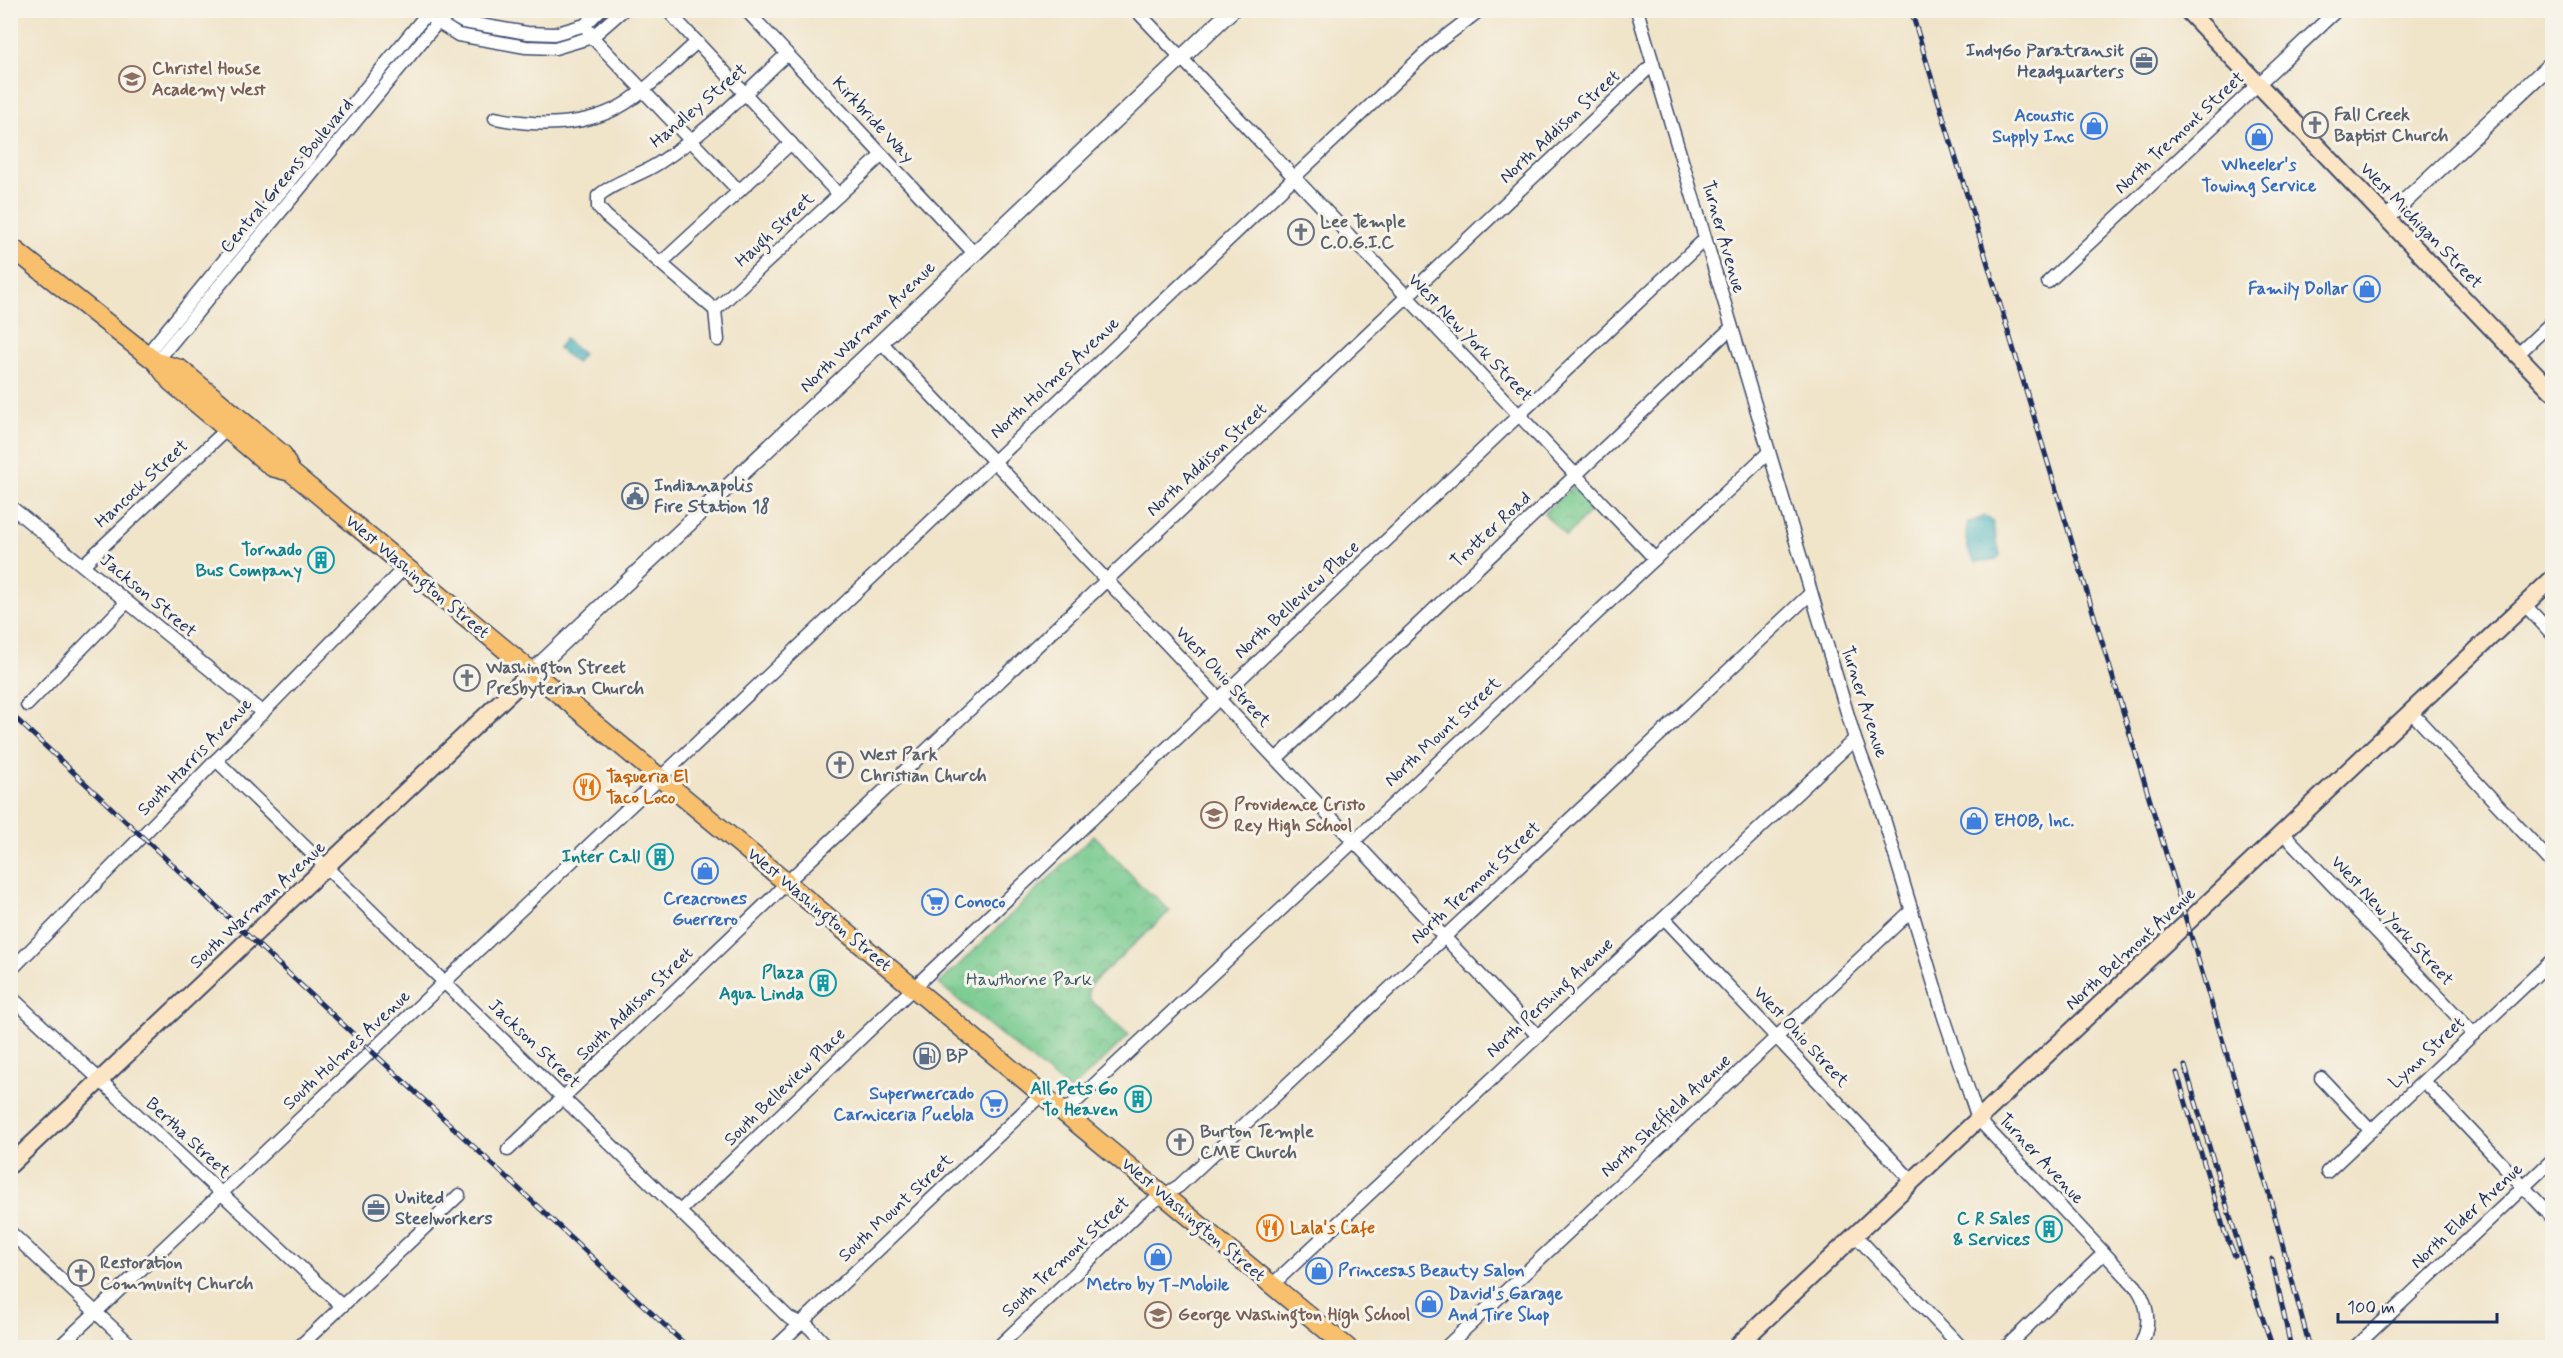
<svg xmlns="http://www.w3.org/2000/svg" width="2563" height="1358" viewBox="0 0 2563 1358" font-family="Mynerve,sans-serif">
<defs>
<pattern id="park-crowns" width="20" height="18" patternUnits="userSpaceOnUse" patternTransform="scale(1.5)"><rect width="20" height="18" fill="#74c98d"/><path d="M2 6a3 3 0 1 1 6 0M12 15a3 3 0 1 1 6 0" fill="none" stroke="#5ea476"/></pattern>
<pattern id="water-ripples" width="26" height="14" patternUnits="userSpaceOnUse" patternTransform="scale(1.5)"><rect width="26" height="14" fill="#44b3be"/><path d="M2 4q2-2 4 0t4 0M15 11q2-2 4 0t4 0" fill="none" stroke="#38929e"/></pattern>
</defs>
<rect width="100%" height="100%" fill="#f7f3e8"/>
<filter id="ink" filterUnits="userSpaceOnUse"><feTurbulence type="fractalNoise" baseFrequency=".0167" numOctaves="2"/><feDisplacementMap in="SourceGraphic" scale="12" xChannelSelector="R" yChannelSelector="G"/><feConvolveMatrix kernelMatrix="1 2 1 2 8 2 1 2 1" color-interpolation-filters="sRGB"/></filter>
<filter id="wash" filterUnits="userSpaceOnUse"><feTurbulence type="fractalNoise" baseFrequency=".008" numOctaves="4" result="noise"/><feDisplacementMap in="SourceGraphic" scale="24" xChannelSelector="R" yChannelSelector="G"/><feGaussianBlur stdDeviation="1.35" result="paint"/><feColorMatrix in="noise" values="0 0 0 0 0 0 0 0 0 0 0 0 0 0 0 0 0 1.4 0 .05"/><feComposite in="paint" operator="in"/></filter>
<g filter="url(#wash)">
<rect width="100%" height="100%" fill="#f0e4c9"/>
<g fill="url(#park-crowns)" stroke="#487c76" stroke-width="1.5">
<polygon points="1574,486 1594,507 1566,537 1544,513"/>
<polygon points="1094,835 1147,892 1155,896 1170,911 1090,985 1088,992 1090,1000 1129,1035 1070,1091 939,984"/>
</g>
<g fill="url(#water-ripples)" stroke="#30718e" stroke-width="1.5">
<polygon points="565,339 583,354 576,363 558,348"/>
<path d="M1985,516L1992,520L2000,555L1996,559L1976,562C1966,553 1964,534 1968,523Z"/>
</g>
</g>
<g filter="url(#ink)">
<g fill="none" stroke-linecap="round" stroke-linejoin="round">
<defs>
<g id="minor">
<polyline points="418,10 458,35 526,47 555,48 592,37 623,10"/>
<polyline points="442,10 463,22 527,33 554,34 585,25 600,10"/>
<polyline points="746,10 974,253"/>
<polyline points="1136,10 1655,559"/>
<path d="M1637,10L1855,739L1881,809L1943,1014L1978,1119L2137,1288C2150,1308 2151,1327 2139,1348"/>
<polyline points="669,12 839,195"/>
<polyline points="585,25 592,37 739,191"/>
<path d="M495,118C538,127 588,127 626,103C652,86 674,62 697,42"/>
<polyline points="661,263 791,143"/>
<polyline points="2048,282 2337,10"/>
<path d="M715,310L606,216L598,207V196C616,181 639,176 659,163C706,133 746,92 787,54"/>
<polyline points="718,340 715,310 882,155"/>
<polyline points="881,342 1538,1036"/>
<polyline points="147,354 430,10"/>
<polyline points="2517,355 2552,322"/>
<polyline points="156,362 437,23 444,11"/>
<polyline points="10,506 263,713"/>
<polyline points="83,565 227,429"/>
<polyline points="2525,605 2552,634"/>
<polyline points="27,705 127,602"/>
<polyline points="2411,712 2552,863"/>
<polyline points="1276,759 1731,328"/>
<polyline points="216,760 789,1318 809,1327 829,1348"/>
<polyline points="2283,833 2474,1034"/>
<polyline points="1664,918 1912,1181"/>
<polyline points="10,971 405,567"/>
<polyline points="10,996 342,1306"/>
<polyline points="2321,1078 2371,1131"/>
<polyline points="2424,1081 2552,1217"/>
<polyline points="1064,1113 1769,452"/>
<polyline points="508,1150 773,897 786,883 1653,64"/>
<polyline points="2327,1172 2552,960"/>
<polyline points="680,1211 926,976 1705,239"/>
<polyline points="10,1232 134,1348"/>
<polyline points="1855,1235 1962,1348"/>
<polyline points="1272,1285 1855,739"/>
<polyline points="58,1348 1433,46 1480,10"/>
<polyline points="298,1348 459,1195"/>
<polyline points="775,1348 1042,1094"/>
<polyline points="997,1348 1146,1206 1179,1186 1811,593"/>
<polyline points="1445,1348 1912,910"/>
<polyline points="2005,1348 2104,1253"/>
<polyline points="2354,1348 2552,1160"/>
</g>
<g id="tertiary">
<polyline points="2387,218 2552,63"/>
<polyline points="532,672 1232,10"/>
</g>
<g id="secondary">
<polyline points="2187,10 2552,391"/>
<polyline points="10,1165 532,672"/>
<polyline points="1735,1348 2552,579"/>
</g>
<g id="primary">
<polyline points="10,246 156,362 171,382 272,467 291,472 1348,1348"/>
<polyline points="156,362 180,369 282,454 291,472"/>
</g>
</defs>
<use href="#minor" stroke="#3b4a6e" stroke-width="15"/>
<use href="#tertiary" stroke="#3b4a6e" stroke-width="18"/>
<use href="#secondary" stroke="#3b4a6e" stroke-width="20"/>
<use href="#primary" stroke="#3b4a6e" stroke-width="21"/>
<use href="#minor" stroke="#fff" stroke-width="12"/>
<use href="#tertiary" stroke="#fff" stroke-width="15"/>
<use href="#secondary" stroke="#fce5c4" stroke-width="16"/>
<use href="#primary" stroke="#f8bf6c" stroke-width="18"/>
<defs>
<g id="rail">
<polyline points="1911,10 2269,1194 2310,1348"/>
<polyline points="10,713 689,1348"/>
<polyline points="2185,1066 2247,1273 2273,1348"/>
<polyline points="2177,1073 2225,1233 2235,1256"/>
<polyline points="2272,1259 2291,1348"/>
</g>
</defs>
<use href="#rail" stroke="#1b2f5e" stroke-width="5"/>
<use href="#rail" stroke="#f7f3e8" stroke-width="3" stroke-dasharray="9" stroke-linecap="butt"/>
</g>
</g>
<defs>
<symbol id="office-ring" viewBox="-11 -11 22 22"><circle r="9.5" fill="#f7f3e8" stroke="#5c6f8a" stroke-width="1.5"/><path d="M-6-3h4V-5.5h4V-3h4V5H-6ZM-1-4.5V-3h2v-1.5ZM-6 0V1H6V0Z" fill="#5c6f8a"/></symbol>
<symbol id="school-ring" viewBox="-11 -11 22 22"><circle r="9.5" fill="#f7f3e8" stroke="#8d6e63" stroke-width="1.5"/><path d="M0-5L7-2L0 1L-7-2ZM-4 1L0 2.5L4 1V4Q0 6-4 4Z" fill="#8d6e63"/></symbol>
<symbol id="church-ring" viewBox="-11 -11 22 22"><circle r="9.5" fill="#f7f3e8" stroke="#6b7280" stroke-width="1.5"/><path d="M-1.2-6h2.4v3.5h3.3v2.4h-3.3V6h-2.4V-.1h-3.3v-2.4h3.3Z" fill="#6b7280"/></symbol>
<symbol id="shop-ring" viewBox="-11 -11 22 22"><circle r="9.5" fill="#f7f3e8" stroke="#3f7fe0" stroke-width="1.5"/><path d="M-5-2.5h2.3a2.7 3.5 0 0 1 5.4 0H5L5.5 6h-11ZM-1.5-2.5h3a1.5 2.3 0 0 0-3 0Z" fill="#3f7fe0"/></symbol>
<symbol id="civic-ring" viewBox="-11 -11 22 22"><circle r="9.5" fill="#f7f3e8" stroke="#5c6f8a" stroke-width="1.5"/><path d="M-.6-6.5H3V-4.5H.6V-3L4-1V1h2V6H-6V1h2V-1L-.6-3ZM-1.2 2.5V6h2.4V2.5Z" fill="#5c6f8a"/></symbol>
<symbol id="building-ring" viewBox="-11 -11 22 22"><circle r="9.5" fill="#f7f3e8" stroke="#0f9aa8" stroke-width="1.5"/><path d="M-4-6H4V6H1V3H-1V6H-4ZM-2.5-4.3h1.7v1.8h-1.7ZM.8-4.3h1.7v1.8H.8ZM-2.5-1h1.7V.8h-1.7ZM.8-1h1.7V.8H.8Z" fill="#0f9aa8"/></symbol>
<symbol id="restaurant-ring" viewBox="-11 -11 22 22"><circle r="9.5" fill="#f7f3e8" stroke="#e8710a" stroke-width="1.5"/><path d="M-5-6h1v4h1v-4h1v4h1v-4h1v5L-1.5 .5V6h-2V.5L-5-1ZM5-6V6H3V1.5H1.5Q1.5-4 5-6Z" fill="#e8710a"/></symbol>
<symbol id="supermarket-ring" viewBox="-11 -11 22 22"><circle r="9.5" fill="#f7f3e8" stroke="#3f7fe0" stroke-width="1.5"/><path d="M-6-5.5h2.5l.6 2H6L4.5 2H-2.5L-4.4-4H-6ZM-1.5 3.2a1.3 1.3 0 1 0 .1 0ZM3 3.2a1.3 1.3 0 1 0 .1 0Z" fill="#3f7fe0"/></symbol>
<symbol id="fuel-ring" viewBox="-11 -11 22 22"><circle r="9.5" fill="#f7f3e8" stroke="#5c6f8a" stroke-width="1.5"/><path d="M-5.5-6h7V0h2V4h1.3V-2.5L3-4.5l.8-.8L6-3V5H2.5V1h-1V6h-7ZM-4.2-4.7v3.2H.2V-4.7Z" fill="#5c6f8a"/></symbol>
</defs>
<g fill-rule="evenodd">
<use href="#office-ring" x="2129" y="46" width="30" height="30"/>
<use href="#school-ring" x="117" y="64" width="30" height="30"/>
<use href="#church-ring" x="2300" y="110" width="30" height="30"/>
<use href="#shop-ring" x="2079" y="111" width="30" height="30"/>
<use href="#shop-ring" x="2244" y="122" width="30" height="30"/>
<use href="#church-ring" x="1286" y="217" width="30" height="30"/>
<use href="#shop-ring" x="2352" y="274" width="30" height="30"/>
<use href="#civic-ring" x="620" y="481" width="30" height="30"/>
<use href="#building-ring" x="306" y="545" width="30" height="30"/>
<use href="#church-ring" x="452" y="663" width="30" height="30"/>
<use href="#church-ring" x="825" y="750" width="30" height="30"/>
<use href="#restaurant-ring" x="572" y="772" width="30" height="30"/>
<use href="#school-ring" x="1199" y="800" width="30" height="30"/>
<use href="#shop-ring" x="1959" y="806" width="30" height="30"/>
<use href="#building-ring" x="645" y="842" width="30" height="30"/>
<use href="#shop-ring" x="690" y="856" width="30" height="30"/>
<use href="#supermarket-ring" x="920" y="887" width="30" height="30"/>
<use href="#building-ring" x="808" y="968" width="30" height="30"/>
<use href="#fuel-ring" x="912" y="1041" width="30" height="30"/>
<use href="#building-ring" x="1123" y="1084" width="30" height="30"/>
<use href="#supermarket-ring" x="979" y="1089" width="30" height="30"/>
<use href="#church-ring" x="1165" y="1127" width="30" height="30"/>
<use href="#office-ring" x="361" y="1193" width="30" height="30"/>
<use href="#restaurant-ring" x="1255" y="1213" width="30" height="30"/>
<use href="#building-ring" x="2034" y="1214" width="30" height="30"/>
<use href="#shop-ring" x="1143" y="1242" width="30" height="30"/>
<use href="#shop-ring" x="1304" y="1256" width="30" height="30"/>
<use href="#church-ring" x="66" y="1258" width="30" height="30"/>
<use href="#shop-ring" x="1414" y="1289" width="30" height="30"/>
<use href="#school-ring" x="1143" y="1300" width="30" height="30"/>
</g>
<g text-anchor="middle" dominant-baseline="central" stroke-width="6" stroke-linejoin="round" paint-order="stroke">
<g font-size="18" font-weight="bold" fill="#4e5e75" stroke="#f7f3e8" text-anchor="start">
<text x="2124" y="51" text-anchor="end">IndyGo Paratransit<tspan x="2124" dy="21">Headquarters</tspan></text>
<text x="654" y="486">Indianapolis<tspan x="654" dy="21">Fire Station 18</tspan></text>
<text x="946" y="1056">BP</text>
<text x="395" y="1198">United<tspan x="395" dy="21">Steelworkers</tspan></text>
</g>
<g font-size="18" font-weight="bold" fill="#785e54" stroke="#f7f3e8" text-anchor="start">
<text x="152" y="69">Christel House<tspan x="152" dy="21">Academy West</tspan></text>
<text x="1234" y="805">Providence Cristo<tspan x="1234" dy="21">Rey High School</tspan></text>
<text x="1178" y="1315">George Washington High School</text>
</g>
<g font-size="18" fill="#1b2f5e" stroke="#f7f3e8">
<text transform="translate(699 106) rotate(-40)">Handley Street</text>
<text transform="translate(873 120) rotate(47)">Kirkbride Way</text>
<text transform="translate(1560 127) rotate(-43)">North Addison Street</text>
<text transform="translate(2180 133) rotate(-43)">North Tremont Street</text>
<text transform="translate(287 176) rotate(-50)">Central Greens Boulevard</text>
<text transform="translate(2421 226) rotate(46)">West Michigan Street</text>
<text transform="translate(775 230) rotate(-43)">Haugh Street</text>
<text transform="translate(1723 237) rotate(74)">Turner Avenue</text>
<text transform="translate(868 327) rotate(-44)">North Warman Avenue</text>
<text transform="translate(1470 338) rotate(46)">West New York Street</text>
<text transform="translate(1055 378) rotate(-43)">North Holmes Avenue</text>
<text transform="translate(1207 460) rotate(-43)">North Addison Street</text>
<text transform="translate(142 484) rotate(-43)">Hancock Street</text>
<text transform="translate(1491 530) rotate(-43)">Trotter Road</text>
<text transform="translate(417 577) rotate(40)">West Washington Street</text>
<text transform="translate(148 596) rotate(40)">Jackson Street</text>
<text transform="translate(1297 600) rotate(-43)">North Belleview Place</text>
<text transform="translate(1223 677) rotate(47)">West Ohio Street</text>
<text transform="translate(1864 702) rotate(72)">Turner Avenue</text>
<text transform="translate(1443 732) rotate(-43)">North Mount Street</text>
<text transform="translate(195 757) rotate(-46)">South Harris Avenue</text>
<text transform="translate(1476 883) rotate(-43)">North Tremont Street</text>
<text transform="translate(258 905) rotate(-43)">South Warman Avenue</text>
<text transform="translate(819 910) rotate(40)">West Washington Street</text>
<text transform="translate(2392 921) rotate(47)">West New York Street</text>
<text transform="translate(2131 949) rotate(-43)">North Belmont Avenue</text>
<text transform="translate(1550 998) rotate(-43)">North Pershing Avenue</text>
<text transform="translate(635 1004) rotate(-44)">South Addison Street</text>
<text transform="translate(1801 1037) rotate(47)">West Ohio Street</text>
<text transform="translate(534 1044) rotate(44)">Jackson Street</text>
<text transform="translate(347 1050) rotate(-43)">South Holmes Avenue</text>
<text transform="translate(2427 1053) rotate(-43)">Lynn Street</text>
<text transform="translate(785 1087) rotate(-44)">South Belleview Place</text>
<text transform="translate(1666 1116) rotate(-43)">North Sheffield Avenue</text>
<text transform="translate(188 1138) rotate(43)">Bertha Street</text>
<text transform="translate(2041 1159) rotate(47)">Turner Avenue</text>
<text transform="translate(896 1208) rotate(-43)">South Mount Street</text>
<text transform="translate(2467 1216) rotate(-43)">North Elder Avenue</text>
<text transform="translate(1193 1220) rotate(40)">West Washington Street</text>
<text transform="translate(1066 1257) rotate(-43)">South Tremont Street</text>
</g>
<g font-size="18" font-weight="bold" fill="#5b616d" stroke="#f7f3e8" text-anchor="start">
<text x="2334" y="115">Fall Creek<tspan x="2334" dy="21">Baptist Church</tspan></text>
<text x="1320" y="222">Lee Temple<tspan x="1320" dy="21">C.O.G.I.C</tspan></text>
<text x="486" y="668">Washington Street<tspan x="486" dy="21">Presbyterian Church</tspan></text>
<text x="860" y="755">West Park<tspan x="860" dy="21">Christian Church</tspan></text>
<text x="1200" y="1132">Burton Temple<tspan x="1200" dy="21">CME Church</tspan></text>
<text x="100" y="1263">Restoration<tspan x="100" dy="21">Community Church</tspan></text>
</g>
<g font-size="18" font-weight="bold" fill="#366cbe" stroke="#f7f3e8" text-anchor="start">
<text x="2074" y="116" text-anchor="end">Acoustic<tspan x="2074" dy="21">Supply Inc</tspan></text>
<text x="2259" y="165" text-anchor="middle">Wheeler's<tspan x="2259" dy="21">Towing Service</tspan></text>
<text x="2348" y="289" text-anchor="end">Family Dollar</text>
<text x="1994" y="821">EHOB, Inc.</text>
<text x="705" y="899" text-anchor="middle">Creacrones<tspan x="705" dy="21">Guerrero</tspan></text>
<text x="954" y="902">Conoco</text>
<text x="974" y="1094" text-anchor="end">Supermercado<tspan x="974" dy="21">Carniceria Puebla</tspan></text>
<text x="1338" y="1271">Princesas Beauty Salon</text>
<text x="1158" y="1285" text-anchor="middle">Metro by T-Mobile</text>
<text x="1448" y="1294">David's Garage<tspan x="1448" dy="21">And Tire Shop</tspan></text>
</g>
<g font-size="18" font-weight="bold" fill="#0d838f" stroke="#f7f3e8" text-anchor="end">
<text x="302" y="550">Tornado<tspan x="302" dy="21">Bus Company</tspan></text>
<text x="640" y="857">Inter Call</text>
<text x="804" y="973">Plaza<tspan x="804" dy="21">Agua Linda</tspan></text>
<text x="1118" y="1089">All Pets Go<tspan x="1118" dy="21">To Heaven</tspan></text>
<text x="2030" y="1219">C R Sales<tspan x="2030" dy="21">&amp; Services</tspan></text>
</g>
<g font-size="18" font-weight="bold" fill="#c56008" stroke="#f7f3e8" text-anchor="start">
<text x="606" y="777">Taqueria El<tspan x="606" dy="21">Taco Loco</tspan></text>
<text x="1290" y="1228">Lala's Cafe</text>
</g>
<g font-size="18" fill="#31566a" stroke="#f7f3e8">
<text x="1029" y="980">Hawthorne Park</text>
</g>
</g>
<rect width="2563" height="1358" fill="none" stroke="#f7f3e8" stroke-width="36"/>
<path d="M2338 1313v9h159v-9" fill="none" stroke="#1b2f5e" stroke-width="3"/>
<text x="2347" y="1313" font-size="18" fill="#1b2f5e" stroke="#f7f3e8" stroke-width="4.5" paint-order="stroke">100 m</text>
</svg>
